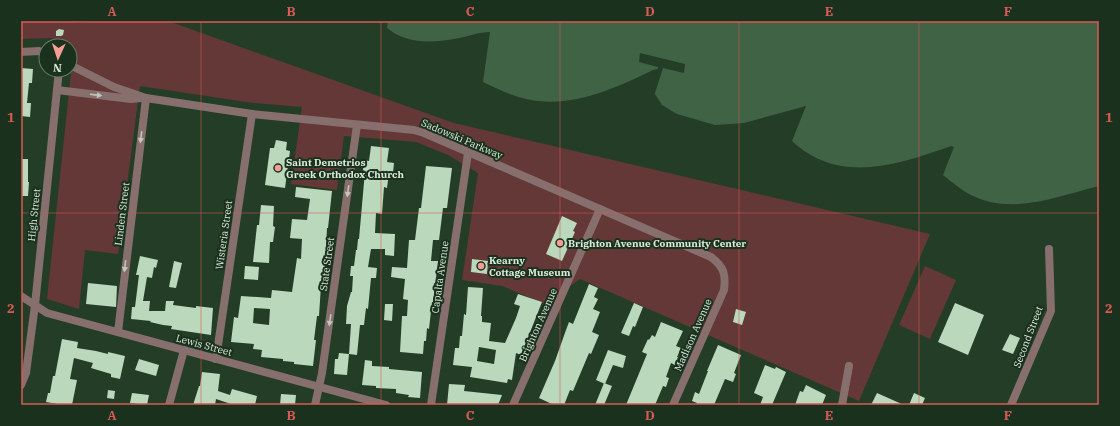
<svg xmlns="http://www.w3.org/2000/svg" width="1120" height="426" viewBox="0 0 1120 426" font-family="'IBM Plex Serif',serif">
<rect width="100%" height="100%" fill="#243d27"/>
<g fill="#633836">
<polygon points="21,21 65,21 81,23 95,21 168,21 454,123 930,234 859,401 580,279 545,304 502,286 462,280 478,173 448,155 416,142 344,136 337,190 291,184 302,107 253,103 140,86 118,254 85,250 79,309 47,299 73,54 70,51 70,46 63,46 52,38 21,39"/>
<polygon points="925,266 956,280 930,339 899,325"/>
</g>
<path fill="#406345" d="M388,21H1099V186C1058,196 1012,216 971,195C961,190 952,182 943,175L954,147L951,146C897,165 839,185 792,141L806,106L744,123L715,125L677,114L662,105L653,91L658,69L653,70C614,89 570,109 526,99C511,95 497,89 483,82L490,32C479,32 470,36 459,38C434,43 408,45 387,28Z"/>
<polygon fill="#243d27" points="640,53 685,64 684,73 663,68 654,96 651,91 658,67 639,62"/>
<g fill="#bad8bc" fill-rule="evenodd">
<polygon points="59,29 64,30 63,35 61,36 56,36 56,31"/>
<polygon points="21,68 33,69 32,83 29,83 27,103 31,103 30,117 21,116"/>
<polygon points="276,140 287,142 286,150 290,151 285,188 265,185 270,148 274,148"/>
<polygon points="371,146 389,148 387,162 394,163 393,173 389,173 387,188 384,187 382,214 376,213 375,233 395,234 394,256 385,255 385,249 371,249 368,267 377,268 376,278 371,278 368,309 366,308 364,325 360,325 357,355 349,354 351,324 346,324 347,306 351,292 352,292 353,276 350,276 351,266 354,266 356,250 357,250 358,239 359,239 365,171 363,170 364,160 369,161"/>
<polygon points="21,159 28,159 28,182 29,182 28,196 21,196"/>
<polygon points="426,166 452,168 447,208 443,208 439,240 433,240 431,261 438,261 433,302 432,302 429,329 427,328 426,341 424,341 423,354 400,352 402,316 407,316 408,300 403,299 405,279 391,277 392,267 407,268 409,240 415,240 419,208 421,208"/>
<path d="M296,187L332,191L328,228H327L324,286L321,285L319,316H317L314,340H316L313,366L294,364V362L283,361V359L261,357L262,350L253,349L254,344L231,342L234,317L238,318L241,296L271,298L272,290L292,292L297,258L301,259L302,239L290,238L292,219L307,220L310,199L295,197ZM254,308L270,309L269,325L253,323Z"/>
<polygon points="261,205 274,206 273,226 275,227 273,242 270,242 269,263 253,262 257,225 259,225"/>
<polygon points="562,216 577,223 573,231 575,232 562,261 546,254"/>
<polygon points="140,256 158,260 156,268 154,267 152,278 147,277 143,301 150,301 149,311 165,311 166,301 174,301 173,305 196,308 196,306 213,308 211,335 171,329 172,326 163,325 150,322 151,321 131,319 132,307 135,307 139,275 136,275"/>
<polygon points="472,259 488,261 487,274 471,272"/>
<polygon points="174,261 182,263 176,288 169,287"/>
<polygon points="245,266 259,267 258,280 244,279"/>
<polygon points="88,283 117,286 116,307 86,304"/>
<polygon points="589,284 598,288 594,297 598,299 593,309 600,312 592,332 599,335 591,354 589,353 573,391 570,390 564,405 554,405 539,398 555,361 566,330 569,322 573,324"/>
<path d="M468,287L483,288L481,316H482V322L491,323L489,341L505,343L516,318L520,306L514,304L518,294L542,302L521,355L516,353L512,380L508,379L507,383L470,377L472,367L453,365L455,348H459L460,336H462L464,314L466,315ZM479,347L496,350L494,364L477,361Z"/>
<polygon points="634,303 643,307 635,327 633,326 629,336 621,333"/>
<polygon points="955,303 984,315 968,355 938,342"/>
<polygon points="385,304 393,304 392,321 384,320"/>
<polygon points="736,309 746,312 742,325 733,322"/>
<polygon points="661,322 683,331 676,346 681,348 677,357 678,357 675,365 671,363 666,377 669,378 666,387 663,386 655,405 626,405 647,354 642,352 648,339 649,340 652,335 655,337"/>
<polygon points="1010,334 1020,338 1013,354 1002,350"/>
<polygon points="62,339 78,342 77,348 96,351 108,354 108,352 125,356 120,379 111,377 111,374 91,368 93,363 74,358 70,379 77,380 72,405 63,405 46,402 48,393 50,393 53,376 55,376"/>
<polygon points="718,345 741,355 734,373 736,374 733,382 725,379 714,405 696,405 697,403 692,401 695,392 699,394 708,371 707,371"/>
<polygon points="608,350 626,356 623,368 613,365 605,384 596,380"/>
<polygon points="339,353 349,354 347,375 334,374 335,359 338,359"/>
<polygon points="139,359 159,365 156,376 135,370"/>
<polygon points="365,360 372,361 372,366 389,367 389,369 422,372 420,398 408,397 409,395 396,393 396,389 376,388 376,386 362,385"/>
<polygon points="765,365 775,369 776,367 786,372 772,405 760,405 763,397 754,393"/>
<polygon points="202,372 220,374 218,391 230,395 232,389 257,396 255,405 234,405 216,399 215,405 193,405 199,386 200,386"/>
<polygon points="604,383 612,386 604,405 595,405"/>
<polygon points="449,384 465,385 464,391 502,395 498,405 447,405"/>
<polygon points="806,385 826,395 822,405 795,405 800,391 803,392"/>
<polygon points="108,390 115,391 114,399 107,398"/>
<polygon points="132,393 149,395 147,405 130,403"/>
<polygon points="877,393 904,405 871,405"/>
<polygon points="914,393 925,398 922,405 909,405"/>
<polygon points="281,394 296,395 295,405 280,405"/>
</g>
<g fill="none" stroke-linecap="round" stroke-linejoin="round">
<g stroke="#866f6d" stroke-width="8">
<polyline points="21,52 39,51 46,53"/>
<path d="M70,65L114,87L146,98L252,114L414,130L424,133L711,257C724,267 726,274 724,290L673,405"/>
<polyline points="57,90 131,99 142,98"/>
<polyline points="21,296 47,313 386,405"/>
<polyline points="118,332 146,98"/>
<polyline points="216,359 252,114"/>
<polyline points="21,385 26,373 35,305 59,70"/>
<polyline points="169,405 184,350"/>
<polyline points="315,405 322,373 357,125"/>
<polyline points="431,405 468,153"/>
<polyline points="513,405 600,209"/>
<polyline points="842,405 849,366"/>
<polyline points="1011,405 1051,311 1049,249"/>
</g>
</g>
<defs><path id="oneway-solid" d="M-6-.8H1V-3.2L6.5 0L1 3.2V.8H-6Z"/></defs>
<g fill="#c2c6bb">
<use href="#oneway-solid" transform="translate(96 95) rotate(7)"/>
<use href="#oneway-solid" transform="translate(141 137) rotate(97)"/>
<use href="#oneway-solid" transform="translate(348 191) rotate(98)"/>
<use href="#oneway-solid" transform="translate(125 266) rotate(97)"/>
<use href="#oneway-solid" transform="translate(330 320) rotate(98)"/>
</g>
<path fill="none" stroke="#d85955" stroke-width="1" stroke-opacity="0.55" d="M201,21V405M381,21V405M560,21V405M739,21V405M919,21V405M21,213H1099"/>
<g fill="#f59c96" stroke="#1a321d" stroke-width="1.5">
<circle cx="278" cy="168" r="4"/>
<circle cx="560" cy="243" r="4"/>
<circle cx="481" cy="266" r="4"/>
</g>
<g text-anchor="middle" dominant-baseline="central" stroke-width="4" stroke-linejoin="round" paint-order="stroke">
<g font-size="10" fill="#dcebdd" stroke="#1a321d">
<text transform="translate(462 139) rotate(23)">Sadowski Parkway</text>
<text transform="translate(122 214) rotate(-83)">Linden Street</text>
<text transform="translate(34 215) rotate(-84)">High Street</text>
<text transform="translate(224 235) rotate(-82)">Wisteria Street</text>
<text transform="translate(327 264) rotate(-82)">State Street</text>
<text transform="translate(440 277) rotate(-82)">Capalta Avenue</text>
<text transform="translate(538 325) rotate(-66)">Brighton Avenue</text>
<text transform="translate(693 335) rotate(-66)">Madison Avenue</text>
<text transform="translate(1028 337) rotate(-69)">Second Street</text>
<text transform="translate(204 345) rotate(15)">Lewis Street</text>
</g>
<g font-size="10" font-weight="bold" fill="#dcebdd" stroke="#1a321d" text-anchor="start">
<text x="286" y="162">Saint Demetrios<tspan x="286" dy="12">Greek Orthodox Church</tspan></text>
<text x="568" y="243">Brighton Avenue Community Center</text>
<text x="489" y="260">Kearny<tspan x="489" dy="12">Cottage Museum</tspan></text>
</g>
</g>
<rect width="1120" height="426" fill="none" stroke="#1a321d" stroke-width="44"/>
<g transform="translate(58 58) rotate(183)"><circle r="19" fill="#1a321d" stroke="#687c6a"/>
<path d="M0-3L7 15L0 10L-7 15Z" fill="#f59c96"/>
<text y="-6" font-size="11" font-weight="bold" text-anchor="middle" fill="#dcebdd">N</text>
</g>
<rect x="22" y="22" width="1076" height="382" fill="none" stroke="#d85955" stroke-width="1.5"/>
<g font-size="13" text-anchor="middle" font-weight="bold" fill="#d85955">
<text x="112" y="16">A</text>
<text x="291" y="16">B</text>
<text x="470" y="16">C</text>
<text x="650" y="16">D</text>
<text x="829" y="16">E</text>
<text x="1008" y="16">F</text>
<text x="11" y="122">1</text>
<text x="1109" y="122">1</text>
<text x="11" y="313">2</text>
<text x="1109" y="313">2</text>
<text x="112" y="420">A</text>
<text x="291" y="420">B</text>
<text x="470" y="420">C</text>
<text x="650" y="420">D</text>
<text x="829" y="420">E</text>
<text x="1008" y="420">F</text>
</g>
</svg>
